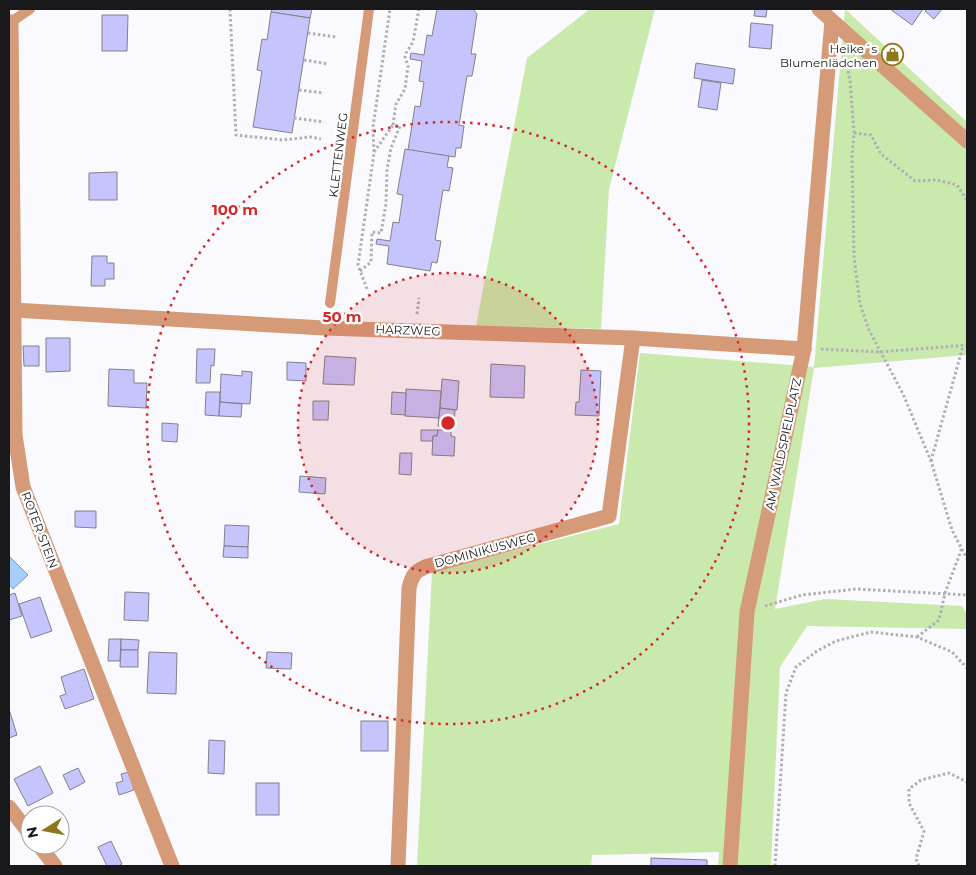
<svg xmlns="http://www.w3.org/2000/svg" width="976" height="875" viewBox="0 0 976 875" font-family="Montserrat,sans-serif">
<rect width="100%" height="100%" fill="#f9f9fe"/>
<g fill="#c9eaac">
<polygon points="590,9 655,9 609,189 601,329 476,326 527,58"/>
<polygon points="845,9 967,122 967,355 814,368 775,609 825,599 962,606 967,614 967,629 807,626 780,667 771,866 718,866 719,852 592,855 591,866 417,866 432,571 619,524 640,353 814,367"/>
</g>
<polygon fill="#a5cefb" stroke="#7b98b8" points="9,556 28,575 13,589 9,584"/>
<g fill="#c5c4fc" stroke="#81828a">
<polygon points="272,9 312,9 310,18 271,12"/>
<polygon points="437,9 473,9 477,14 471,54 476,54 472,76 467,76 459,125 464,126 461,148 456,148 455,157 408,150 415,106 420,107 424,82 419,81 422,61 410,59 411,53 424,55 427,35 432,36"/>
<polygon points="755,9 767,9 766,17 754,16"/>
<polygon points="890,9 923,9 912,25"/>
<polygon points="927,9 942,9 934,19 925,11"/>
<polygon points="271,12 310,18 292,133 253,127 262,71 257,70 262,39 267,40"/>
<polygon points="102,15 128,15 127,51 102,51"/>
<polygon points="751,23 773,25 771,49 749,47"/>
<polygon points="696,63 735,69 733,84 694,78"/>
<polygon points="702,80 721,83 717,110 698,107"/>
<polygon points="405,149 449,156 447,167 453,168 449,191 443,190 435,240 441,241 437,263 432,262 430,271 387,264 389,246 376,244 377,239 390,241 393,222 399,223 403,195 397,194"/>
<polygon points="117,172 117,200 89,200 89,173"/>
<polygon points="92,256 107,256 107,263 114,263 114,279 105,279 105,286 91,286"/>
<polygon points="46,338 70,338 70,371 46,372"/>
<polygon points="23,346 39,346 39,366 24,366"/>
<polygon points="197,349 215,349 214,366 211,365 210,383 196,383"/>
<polygon points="325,356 356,358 354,385 323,384"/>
<polygon points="287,362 306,363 306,381 287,380"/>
<polygon points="491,364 525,366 524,398 490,397"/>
<polygon points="109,369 134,370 134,383 147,383 146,408 108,406"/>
<polygon points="581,370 601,371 599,416 575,415 576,402 579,402"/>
<polygon points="242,371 252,372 250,404 220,402 221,374 242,376"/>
<polygon points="442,379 459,381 457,410 440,408"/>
<polygon points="406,389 441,391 439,418 405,416"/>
<polygon points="206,392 220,392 219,416 205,415"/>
<polygon points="392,392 406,393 405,415 391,414"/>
<polygon points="313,401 329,401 328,420 313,420"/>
<polygon points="220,402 242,404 241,417 219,416"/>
<polygon points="440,408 455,410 454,427 438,426"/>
<polygon points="162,423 178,424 177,442 162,441"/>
<polygon points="421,430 438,430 437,436 433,436 433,441 421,441"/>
<polygon points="438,430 451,430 451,436 455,437 454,456 432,455 433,436 437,436"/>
<polygon points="400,453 412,453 411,475 399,474"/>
<polygon points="300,476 326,478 325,494 299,492"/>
<polygon points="75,511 96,511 96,528 75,527"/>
<polygon points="225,525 249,526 248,547 224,546"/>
<polygon points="224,546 248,547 248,558 223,557"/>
<polygon points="125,592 149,593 148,621 124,620"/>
<polygon points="15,593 22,616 9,620 9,595"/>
<polygon points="40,597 52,631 31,638 19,604"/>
<polygon points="109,639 121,639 120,661 108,661"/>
<polygon points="121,639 139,640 138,650 121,650"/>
<polygon points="121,650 138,650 138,667 120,667"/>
<polygon points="149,652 177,653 176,694 147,693"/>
<polygon points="267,652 292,653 291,669 266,668"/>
<polygon points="84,669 94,699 65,709 60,696 66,694 61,677"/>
<polygon points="9,709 17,735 9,738"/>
<rect x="361" y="721" width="27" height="30"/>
<polygon points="209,740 225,741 224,774 208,773"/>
<polygon points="40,766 53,793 28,806 14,779"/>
<polygon points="78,768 85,782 70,790 63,775"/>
<polygon points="129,772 134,790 119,795 116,783 123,781 121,774"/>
<rect x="256" y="783" width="23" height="32"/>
<polygon points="111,841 122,864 118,866 107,866 98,847"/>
<polygon points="651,858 707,860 707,866 651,866"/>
</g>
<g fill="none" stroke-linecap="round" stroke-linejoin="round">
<g stroke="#b0b0b4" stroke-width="3" stroke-dasharray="2.5 2.5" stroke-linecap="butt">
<polyline points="230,9 236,135 283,140 310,137 321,139"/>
<polyline points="308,33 336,37"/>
<polyline points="304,60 328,64"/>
<polyline points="847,66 850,80 854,133 852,157 854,257 860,304 869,330 903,394 931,461 952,530 967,559"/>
<polyline points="299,90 324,93"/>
<polyline points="294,118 324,122"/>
<polyline points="854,133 871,135 881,154 915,181 937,180 957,185 967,200"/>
<polyline points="374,152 393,125"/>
<polyline points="360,271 371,262 372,232 381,233 386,204 387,170 391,148 400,126 393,125 396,104 405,89 408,66 405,57 406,53 413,42 419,9"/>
<polyline points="367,289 358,265 374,153 373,127 390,9"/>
<polyline points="417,314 419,298"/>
<polyline points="821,349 879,352 967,345"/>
<polyline points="931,461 963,346"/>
<polyline points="765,606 802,595 856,589 967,595"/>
<polyline points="917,637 939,620 945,593 962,548"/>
<polyline points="775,866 786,693 796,667 817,651 836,641 871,632 917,637 952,652 967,668"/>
<polyline points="919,866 916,859 924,831 909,803 909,789 921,780 949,773 967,782"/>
</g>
<g stroke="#d59b78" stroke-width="10">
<polyline points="11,22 30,9"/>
<polyline points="330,303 369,9"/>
</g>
<g stroke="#d59b78" stroke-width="15">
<polyline points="819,9 967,141"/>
<polyline points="11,22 15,435 23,487 172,866"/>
<polyline points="13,310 324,328 633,338 804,349"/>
<polyline points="9,807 30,834"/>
<polyline points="39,845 55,866"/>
<path d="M398,866L409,588C412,576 414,572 425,567L609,516L633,338"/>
<polyline points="730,866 747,612 804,349 832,21"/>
</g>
</g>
<circle cx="448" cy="423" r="150" fill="#d62828" fill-opacity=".12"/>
<g fill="none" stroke="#d62828" stroke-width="2.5" stroke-dasharray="2.5 5">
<circle cx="448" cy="423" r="150"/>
<circle cx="448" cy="423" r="301"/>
</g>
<defs>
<symbol id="shop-ring" viewBox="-11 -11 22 22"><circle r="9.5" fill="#fff" stroke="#8d761b" stroke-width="1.5"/><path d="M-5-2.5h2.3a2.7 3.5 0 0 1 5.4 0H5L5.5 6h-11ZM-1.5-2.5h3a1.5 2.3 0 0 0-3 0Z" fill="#8d761b"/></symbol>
</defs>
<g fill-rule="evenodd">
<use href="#shop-ring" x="880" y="42" width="25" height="25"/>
</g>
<g text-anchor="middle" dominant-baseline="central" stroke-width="4.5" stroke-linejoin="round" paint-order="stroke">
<g font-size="12" fill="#19191c" stroke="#fff" text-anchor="end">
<text x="877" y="48">Heike´s<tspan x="877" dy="14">Blumenlädchen</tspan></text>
</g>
<g font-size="12" fill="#19191c" stroke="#fff">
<text transform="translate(338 155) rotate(-83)">KLETTENWEG</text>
<text transform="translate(408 330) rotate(2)">HARZWEG</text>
<text transform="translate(783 444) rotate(-78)">AM WALDSPIELPLATZ</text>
<text transform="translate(40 530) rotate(69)">ROTER STEIN</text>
<text transform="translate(485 550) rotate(-15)">DOMINIKUSWEG</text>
</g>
</g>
<circle cx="448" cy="423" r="8" fill="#d62828" stroke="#fff" stroke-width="2.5"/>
<g font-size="15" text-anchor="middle" font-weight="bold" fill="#d62828" stroke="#fff" stroke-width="4.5" stroke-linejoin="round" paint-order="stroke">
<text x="235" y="215">100 m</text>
<text x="342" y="322">50 m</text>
</g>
<rect width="976" height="875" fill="none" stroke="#19191c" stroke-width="20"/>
<g transform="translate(45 830) rotate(259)"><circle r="24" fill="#ffffff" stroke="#a3a3a4"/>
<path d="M0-4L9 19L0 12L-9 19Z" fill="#8d761b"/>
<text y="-8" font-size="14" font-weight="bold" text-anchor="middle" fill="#19191c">N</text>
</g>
</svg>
